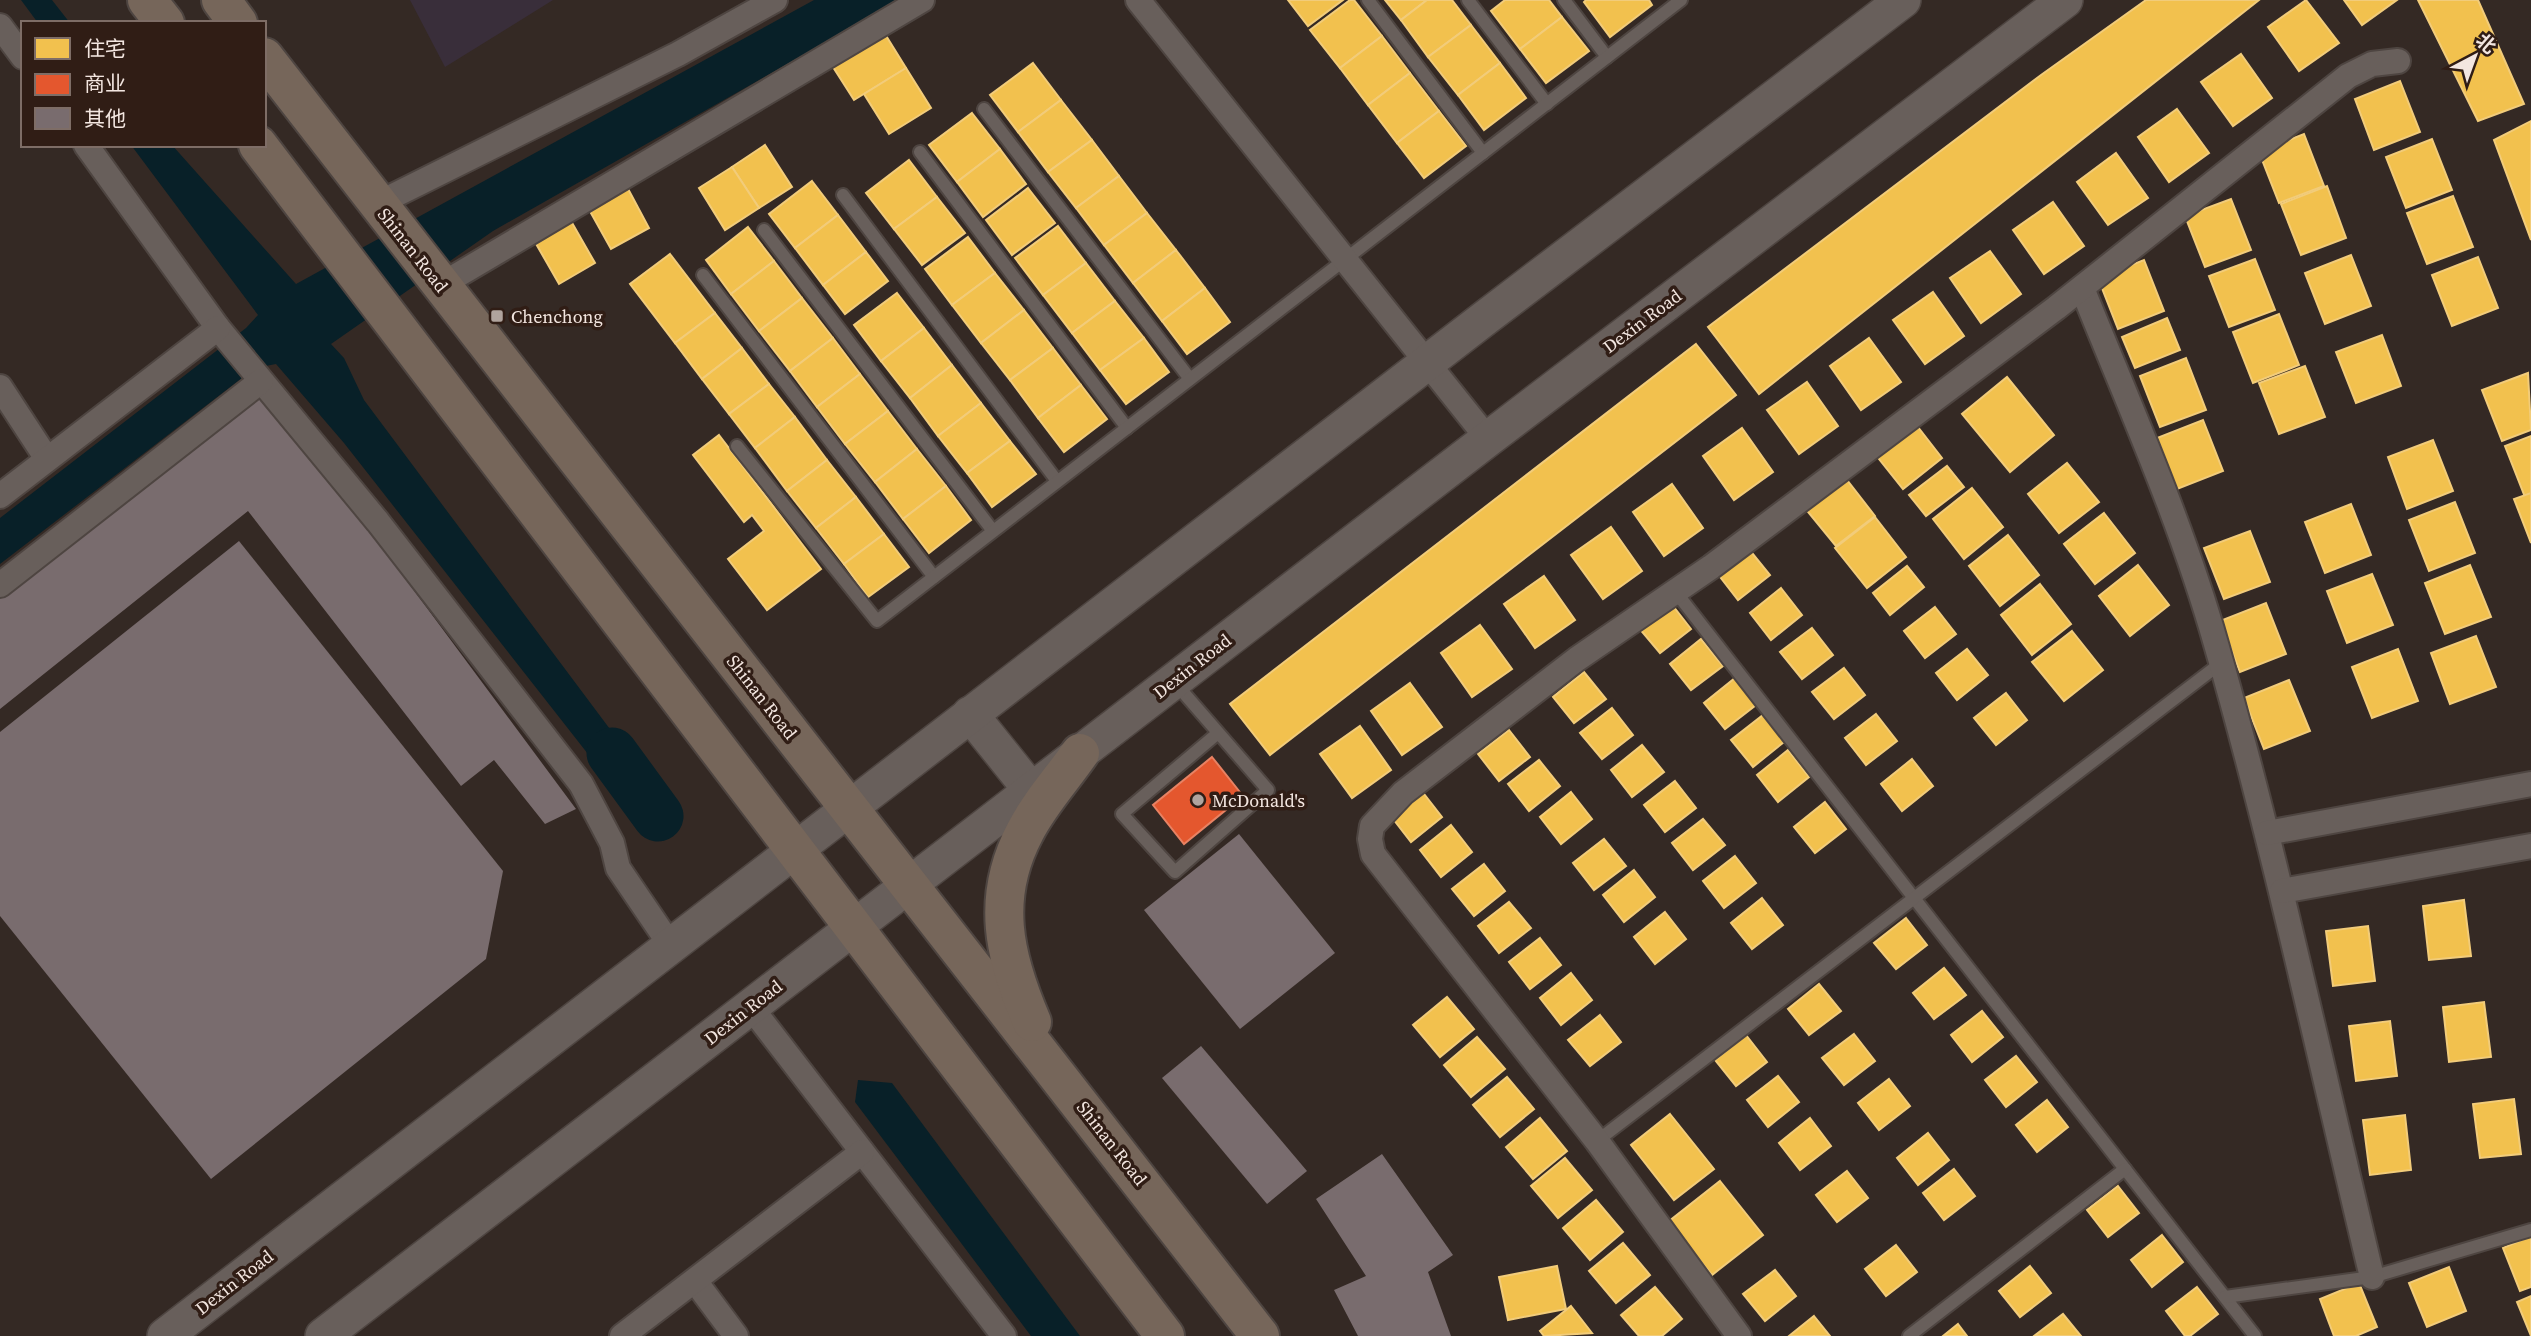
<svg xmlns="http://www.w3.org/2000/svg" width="2531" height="1336" viewBox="0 0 2531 1336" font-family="'Source Serif 4','Noto Sans SC',serif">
<rect width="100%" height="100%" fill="#342924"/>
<polygon fill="#392e3a" points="410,0 553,0 445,67"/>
<g fill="#082028">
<polygon points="21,0 52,0 70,23 38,23"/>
<polygon points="814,0 900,0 493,231 331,344 344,358 364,400 651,784 654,809 628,805 344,443 276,364 255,368 0,564 0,518 246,328 258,315 131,145 172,145 296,284"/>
<polygon points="858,1080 892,1083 1080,1336 1031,1336 855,1102"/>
</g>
<g fill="#f2c14e" stroke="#f2cc7a" stroke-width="2">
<polygon points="1288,0 1343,0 1308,26"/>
<polygon points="1350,0 1354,0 1382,36 1340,68 1310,30"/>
<polygon points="1385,0 1427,0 1401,20"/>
<polygon points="1427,0 1452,0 1471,25 1428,57 1401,20"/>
<polygon points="1505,0 1549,0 1562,17 1520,49 1491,11"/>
<polygon points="1586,0 1649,0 1652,5 1610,37 1584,2"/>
<polygon points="2146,0 2259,0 1759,394 1708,327 2041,75"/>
<polygon points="2306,0 2339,43 2299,71 2268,27"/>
<polygon points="2344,0 2397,0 2362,25"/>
<polygon points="2418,0 2478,0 2524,104 2478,121"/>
<polygon points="1562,17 1589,51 1546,83 1520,49"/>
<polygon points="1471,25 1500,63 1458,95 1428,57"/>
<polygon points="885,34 906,68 854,100 833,67"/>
<polygon points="1382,36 1410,73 1368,105 1340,68"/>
<polygon points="2241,54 2272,98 2233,126 2201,82"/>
<polygon points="1033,63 1061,100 1018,132 990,95"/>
<polygon points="1500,63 1526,98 1484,130 1458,95"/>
<polygon points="906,68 931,108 889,134 864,94"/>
<polygon points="1410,73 1439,111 1397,143 1368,105"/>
<polygon points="2400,81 2420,132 2374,150 2355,99"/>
<polygon points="1061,100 1092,140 1048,172 1018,132"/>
<polygon points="2177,109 2209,153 2169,182 2138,137"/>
<polygon points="1439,111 1466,146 1424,178 1397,143"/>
<polygon points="972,113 1000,149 957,182 929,145"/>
<polygon points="2531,121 2531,240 2494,140"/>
<polygon points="2304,134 2324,186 2279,203 2259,152"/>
<polygon points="2432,139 2452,190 2406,208 2386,157"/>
<polygon points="1092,140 1119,176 1076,208 1048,172"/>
<polygon points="765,145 792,187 759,208 732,167"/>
<polygon points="1000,149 1026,184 983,217 957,182"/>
<polygon points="2116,153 2148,198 2108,225 2077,182"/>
<polygon points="909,160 937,197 894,229 866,193"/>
<polygon points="732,167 759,208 725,230 699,188"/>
<polygon points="1119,176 1147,213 1104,245 1076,208"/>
<polygon points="812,181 838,215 795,248 769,214"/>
<polygon points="626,185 649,228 611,249 587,206"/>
<polygon points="2327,186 2346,238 2301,255 2281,204"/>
<polygon points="1028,188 1055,223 1012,255 986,220"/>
<polygon points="2453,196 2473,247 2427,264 2407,213"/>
<polygon points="937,197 965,233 922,265 894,229"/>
<polygon points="2231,199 2251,250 2205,267 2185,216"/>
<polygon points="2053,202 2084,246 2044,274 2013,230"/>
<polygon points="1147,213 1176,250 1133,283 1104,245"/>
<polygon points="567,214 595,263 559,284 531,235"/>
<polygon points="838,215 866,252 823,285 795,248"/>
<polygon points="1058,226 1086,263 1043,295 1015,258"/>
<polygon points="748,227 774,261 731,294 706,260"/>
<polygon points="968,237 995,273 952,305 925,269"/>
<polygon points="1176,250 1205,288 1162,321 1133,283"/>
<polygon points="1990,251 2021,294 1981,323 1950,278"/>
<polygon points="866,252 888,281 845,314 823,285"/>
<polygon points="670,254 715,313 675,343 630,284"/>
<polygon points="2351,255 2371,306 2325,324 2305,273"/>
<polygon points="2478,257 2498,308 2452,326 2432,275"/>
<polygon points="2255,259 2275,310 2229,327 2209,276"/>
<polygon points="2144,260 2164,311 2118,329 2098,278"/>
<polygon points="774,261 802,298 759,331 731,294"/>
<polygon points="1086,263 1115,301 1072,333 1043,295"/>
<polygon points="995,273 1024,310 981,343 952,305"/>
<polygon points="1205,288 1230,322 1187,354 1162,321"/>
<polygon points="1933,292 1964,336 1925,364 1893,320"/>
<polygon points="897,293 924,328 881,361 854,325"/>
<polygon points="802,298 833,338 790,371 759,331"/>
<polygon points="1115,301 1144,338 1100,370 1072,333"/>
<polygon points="1024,310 1053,348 1010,380 981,343"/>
<polygon points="715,313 742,348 702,379 675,343"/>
<polygon points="2279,314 2299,365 2253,383 2233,332"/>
<polygon points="2167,318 2180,350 2135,368 2122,337"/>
<polygon points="924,328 952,365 910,398 881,361"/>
<polygon points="2382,335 2401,386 2356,403 2336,352"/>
<polygon points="833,338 860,374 817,407 790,371"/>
<polygon points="1144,338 1169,372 1126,404 1100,370"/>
<polygon points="1869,338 1901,382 1861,410 1830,366"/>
<polygon points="1696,344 1736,395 1270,755 1230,704"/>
<polygon points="742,348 769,384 729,414 702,379"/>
<polygon points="1053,348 1081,385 1038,418 1010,380"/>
<polygon points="2186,358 2206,410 2160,427 2140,376"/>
<polygon points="952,365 981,403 938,436 910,398"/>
<polygon points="2305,366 2325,417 2279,434 2259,383"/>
<polygon points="2528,373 2531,430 2502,441 2482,390"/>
<polygon points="860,374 888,411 845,444 817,407"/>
<polygon points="2007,377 2054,435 2010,472 1962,414"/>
<polygon points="1807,382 1838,426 1799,454 1767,410"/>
<polygon points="769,384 795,417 755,448 729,414"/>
<polygon points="1081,385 1107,419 1064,452 1038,418"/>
<polygon points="981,403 1010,441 967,473 938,436"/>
<polygon points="888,411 917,449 875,482 845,444"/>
<polygon points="795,417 827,460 787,491 755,448"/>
<polygon points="1911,418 1942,458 1903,489 1871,449"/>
<polygon points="2203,420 2223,471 2177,489 2157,438"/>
<polygon points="1742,428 1773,472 1734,500 1703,456"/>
<polygon points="719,435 821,569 767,610 728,559 764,531 752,515 744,522 693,455"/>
<polygon points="2531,436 2531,495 2525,497 2505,446"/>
<polygon points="2433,440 2453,491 2407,509 2388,457"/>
<polygon points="1010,441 1036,474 992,507 967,473"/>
<polygon points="917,449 946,486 903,519 875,482"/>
<polygon points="827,460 856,497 816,528 787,491"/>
<polygon points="2067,463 2099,502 2059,533 2028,494"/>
<polygon points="1947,466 1964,487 1926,516 1909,495"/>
<polygon points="1844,476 1875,516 1836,546 1804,507"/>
<polygon points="1672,484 1703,528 1664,556 1633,512"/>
<polygon points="946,486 971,520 929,553 903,519"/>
<polygon points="1972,488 2003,527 1964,559 1933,519"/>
<polygon points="2531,493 2531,543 2514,499"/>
<polygon points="856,497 884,534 844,564 816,528"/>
<polygon points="2455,502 2475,553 2429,571 2409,520"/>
<polygon points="2351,504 2371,555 2325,573 2305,522"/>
<polygon points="2104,513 2135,553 2095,584 2064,544"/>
<polygon points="1875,517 1906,557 1867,588 1835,548"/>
<polygon points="1611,527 1642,571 1603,599 1571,555"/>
<polygon points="2250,531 2270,582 2224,599 2204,548"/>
<polygon points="884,534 909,567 868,597 844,564"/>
<polygon points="2008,535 2039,575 2000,606 1969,566"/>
<polygon points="1748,548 1770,575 1738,600 1717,573"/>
<polygon points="2138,565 2169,605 2130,636 2099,596"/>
<polygon points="2470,565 2491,617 2445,634 2425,583"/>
<polygon points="1907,566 1924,587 1890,615 1873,593"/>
<polygon points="2372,574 2393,625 2347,643 2327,591"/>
<polygon points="1544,576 1575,620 1535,648 1504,604"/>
<polygon points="2040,584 2071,624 2032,655 2001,615"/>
<polygon points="1781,588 1802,615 1771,640 1750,613"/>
<polygon points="1670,602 1691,629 1660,653 1638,627"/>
<polygon points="2266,603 2286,654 2240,672 2220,621"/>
<polygon points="1935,607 1956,634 1925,658 1904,631"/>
<polygon points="1480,625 1512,669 1472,697 1441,653"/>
<polygon points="1812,628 1833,655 1802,679 1780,652"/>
<polygon points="2072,631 2103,670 2064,701 2032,662"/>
<polygon points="2476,636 2496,687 2450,704 2431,653"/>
<polygon points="1701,639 1723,666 1691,690 1670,664"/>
<polygon points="1967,649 1988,675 1957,700 1936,673"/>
<polygon points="2398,649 2418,701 2372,718 2352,667"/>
<polygon points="1844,668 1865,695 1834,719 1812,692"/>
<polygon points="1584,672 1606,699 1574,723 1553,697"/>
<polygon points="1735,678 1756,705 1725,729 1704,703"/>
<polygon points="2289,680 2310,731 2264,749 2244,698"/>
<polygon points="1410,683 1442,727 1402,755 1371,711"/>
<polygon points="2006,693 2027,720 1996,745 1974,718"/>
<polygon points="1612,708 1633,735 1602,759 1580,733"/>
<polygon points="1876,714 1897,741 1866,765 1845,738"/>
<polygon points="1763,715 1784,742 1753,767 1731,740"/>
<polygon points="1360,726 1391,770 1352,798 1320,754"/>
<polygon points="1509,730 1530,757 1499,781 1478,754"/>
<polygon points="1642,745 1664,772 1632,797 1611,770"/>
<polygon points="1788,750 1809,777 1778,802 1757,775"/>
<polygon points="1912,759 1933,786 1902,811 1881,784"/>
<polygon points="1539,760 1560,786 1529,811 1508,784"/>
<polygon points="1675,781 1696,808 1665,832 1644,805"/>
<polygon points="1421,790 1442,817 1411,842 1390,815"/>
<polygon points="1571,792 1592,819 1561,844 1540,817"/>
<polygon points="1825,802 1846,829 1815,853 1794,827"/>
<polygon points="1703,819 1725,845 1693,870 1672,843"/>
<polygon points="1451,825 1472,852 1441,877 1420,850"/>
<polygon points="1604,839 1626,866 1594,890 1573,863"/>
<polygon points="1735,856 1756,883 1724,908 1703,881"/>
<polygon points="1484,864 1505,891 1474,916 1452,889"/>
<polygon points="1634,870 1655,897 1624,922 1603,895"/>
<polygon points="1762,898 1783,925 1752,949 1731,923"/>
<polygon points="2464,900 2471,956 2429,960 2423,906"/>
<polygon points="1509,902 1531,928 1499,953 1478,926"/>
<polygon points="1665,912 1686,939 1655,964 1634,937"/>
<polygon points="1906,918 1927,945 1896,969 1874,943"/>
<polygon points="2368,926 2375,981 2333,986 2326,931"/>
<polygon points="1540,938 1561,965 1530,989 1509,962"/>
<polygon points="1944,968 1966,995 1934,1019 1913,993"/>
<polygon points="1571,973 1592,1000 1561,1025 1540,998"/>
<polygon points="1819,984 1841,1011 1809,1035 1788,1009"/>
<polygon points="1447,997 1474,1029 1440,1057 1413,1025"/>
<polygon points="2484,1002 2491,1057 2449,1062 2443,1007"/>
<polygon points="1982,1011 2003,1037 1972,1062 1951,1035"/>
<polygon points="1600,1015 1621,1042 1590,1066 1568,1040"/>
<polygon points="2390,1021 2397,1076 2356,1081 2349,1026"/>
<polygon points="1854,1034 1875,1061 1844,1085 1822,1058"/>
<polygon points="1746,1035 1767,1062 1736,1086 1715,1060"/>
<polygon points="1477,1037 1505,1069 1471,1097 1444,1065"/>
<polygon points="2016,1056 2037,1082 2006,1107 1985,1080"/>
<polygon points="1778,1076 1799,1102 1768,1127 1747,1100"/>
<polygon points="1507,1077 1534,1109 1500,1137 1473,1105"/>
<polygon points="1889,1079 1910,1106 1879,1130 1858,1103"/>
<polygon points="2514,1099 2521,1154 2480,1158 2473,1104"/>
<polygon points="2047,1100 2068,1127 2037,1152 2016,1125"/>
<polygon points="1670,1114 1714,1169 1674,1200 1631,1145"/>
<polygon points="2405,1115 2411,1170 2370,1175 2363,1120"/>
<polygon points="1540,1118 1567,1151 1533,1179 1506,1147"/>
<polygon points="1810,1118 1831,1146 1800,1170 1779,1143"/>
<polygon points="1928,1133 1949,1160 1918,1185 1897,1158"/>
<polygon points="1565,1158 1592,1190 1558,1218 1531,1186"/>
<polygon points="1954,1169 1975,1196 1944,1220 1923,1193"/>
<polygon points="1847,1171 1868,1198 1837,1222 1816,1195"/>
<polygon points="1720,1181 1763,1235 1712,1275 1668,1222"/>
<polygon points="2118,1186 2139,1213 2108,1237 2087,1210"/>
<polygon points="1596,1200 1623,1232 1590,1260 1563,1228"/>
<polygon points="2162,1235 2183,1262 2152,1287 2131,1260"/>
<polygon points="2531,1236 2531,1287 2520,1291 2503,1248"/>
<polygon points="1623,1243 1650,1275 1616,1303 1589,1271"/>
<polygon points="1896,1245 1917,1272 1886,1296 1865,1269"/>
<polygon points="1557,1266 1566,1309 1508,1320 1499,1277"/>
<polygon points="2030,1266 2051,1293 2020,1317 1999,1291"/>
<polygon points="2449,1267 2466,1311 2427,1327 2409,1283"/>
<polygon points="1775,1270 1796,1296 1765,1321 1743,1294"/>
<polygon points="2359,1283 2377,1327 2356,1336 2334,1336 2320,1299"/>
<polygon points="1655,1287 1682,1319 1662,1336 1639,1336 1621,1315"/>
<polygon points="2197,1287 2218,1314 2190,1336 2185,1336 2166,1311"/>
<polygon points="2531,1296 2531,1336 2517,1302"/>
<polygon points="1571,1306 1592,1333 1544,1336 1540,1331"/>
<polygon points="2063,1314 2081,1336 2034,1336"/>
<polygon points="1814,1316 1830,1336 1789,1336"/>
<polygon points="1958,1324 1967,1336 1943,1336"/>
</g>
<polygon fill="#e4572e" stroke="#e88263" stroke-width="2" points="1212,757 1243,796 1184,844 1153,805"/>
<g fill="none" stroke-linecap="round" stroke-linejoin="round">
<polyline stroke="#082028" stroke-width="51" points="612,753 658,816"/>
</g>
<g fill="#796c6e">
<polygon points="266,391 576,809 545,824 494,760 461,786 248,511 0,709 0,593"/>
<polygon points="239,541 503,871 486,959 211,1179 0,916 0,732"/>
<polygon points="1239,834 1335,953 1240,1029 1144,910"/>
<polygon points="1201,1046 1307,1171 1267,1204 1162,1078"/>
<polygon points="1382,1154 1453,1255 1428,1272 1451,1336 1358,1336 1334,1290 1366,1276 1316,1199"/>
</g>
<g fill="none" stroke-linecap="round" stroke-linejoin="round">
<defs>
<g id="lane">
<polyline points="1368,0 1483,153"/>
<polyline points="1468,0 1547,104"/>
<polyline points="1564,0 1607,57"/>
<polyline points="984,109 1190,379"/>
<polyline points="920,152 1127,428"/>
<polyline points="843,195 1057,481"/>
<polyline points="764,230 993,531"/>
<polyline points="703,275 934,577"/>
<polyline points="737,446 877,621 1681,0"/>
<polyline points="1675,591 2255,1336"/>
<polyline points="1176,684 1268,790 1175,872 1122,814 1218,733"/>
<polyline points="1597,1141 2221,663"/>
<polyline points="2225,1297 2372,1277 2531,1230"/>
<polyline points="1909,1336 2125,1169"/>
</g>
<g id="street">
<polyline points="1138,0 1488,439"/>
<polyline points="0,26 23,57"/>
<polyline points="86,145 218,328 378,522 581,784 612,843 618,868 671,946"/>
<polyline points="377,204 678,54 775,0"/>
<polyline points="441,285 922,0"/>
<path d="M2082,288C2129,405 2182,523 2216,644C2276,853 2321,1066 2372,1277"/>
<polyline points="0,387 47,459"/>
<polyline points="0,496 218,328"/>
<polyline points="0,585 261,381"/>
<polyline points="2267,833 2531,784"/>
<polyline points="2282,891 2531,846"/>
<polyline points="750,1006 1004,1336"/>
<polyline points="695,1281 736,1336"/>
<polyline points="622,1336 862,1152"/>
<polyline points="1739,1336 1597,1141 1373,854 1370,839 1372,826 1403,793 1577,659 1711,567 2056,308 2348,76 2372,64 2398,61"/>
</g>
<g id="secondary">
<polyline points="970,714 1031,790"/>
<polyline points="165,1336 1485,318 1903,0"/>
<polyline points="323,1336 1488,439 2065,0"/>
</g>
<g id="highway">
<polyline points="147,0 165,23"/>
<polyline points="221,0 238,23"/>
<polyline points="264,57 1260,1336"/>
<polyline points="258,145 1165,1336"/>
<path d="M1032,1022C1004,957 990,898 1025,832C1039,804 1062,779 1080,753"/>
</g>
</defs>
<use href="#lane" stroke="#4e4541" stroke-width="16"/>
<use href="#street" stroke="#4e4541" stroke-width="28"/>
<use href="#secondary" stroke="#4e4541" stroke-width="38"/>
<use href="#highway" stroke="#4e4541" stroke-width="42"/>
<use href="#lane" stroke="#685f5b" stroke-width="12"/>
<use href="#street" stroke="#685f5b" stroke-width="24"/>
<use href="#secondary" stroke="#685f5b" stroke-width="35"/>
<use href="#highway" stroke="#76665a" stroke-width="38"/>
</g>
<g fill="#b0a49e" stroke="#301d15" stroke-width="2.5">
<rect x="490" y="309" width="14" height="14" rx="3.5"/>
<circle cx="1198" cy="800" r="7"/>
</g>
<g text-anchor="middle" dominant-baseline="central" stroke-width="7" stroke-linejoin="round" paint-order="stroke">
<g font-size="18" fill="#f3e6e0" stroke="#301d15">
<text transform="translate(413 250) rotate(52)">Shinan Road</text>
<text transform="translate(1642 321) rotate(-37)">Dexin Road</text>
<text transform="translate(1192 666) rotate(-38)">Dexin Road</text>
<text transform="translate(762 697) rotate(52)">Shinan Road</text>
<text transform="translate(743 1012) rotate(-38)">Dexin Road</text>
<text transform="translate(1112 1143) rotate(52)">Shinan Road</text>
<text transform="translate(234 1282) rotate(-38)">Dexin Road</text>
</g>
<g font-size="18" fill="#f3e6e0" stroke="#301d15" text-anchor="start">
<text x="511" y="316">Chenchong</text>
<text x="1212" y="800">McDonald's</text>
</g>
</g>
<rect x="21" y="21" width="245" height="126" fill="#301d15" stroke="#7e6d66" stroke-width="2"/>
<rect x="35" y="38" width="35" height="21" fill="#f2c14e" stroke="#7e6d66" stroke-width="2"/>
<text x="84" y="56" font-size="21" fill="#f3e6e0">住宅</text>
<rect x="35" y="74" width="35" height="21" fill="#e4572e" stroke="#7e6d66" stroke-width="2"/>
<text x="84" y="91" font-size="21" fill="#f3e6e0">商业</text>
<rect x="35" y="108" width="35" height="21" fill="#796c6e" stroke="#7e6d66" stroke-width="2"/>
<text x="84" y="126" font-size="21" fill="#f3e6e0">其他</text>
<g transform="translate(2475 56) rotate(41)" stroke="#301d15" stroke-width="5" paint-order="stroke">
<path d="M0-5L12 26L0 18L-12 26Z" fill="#f3e6e0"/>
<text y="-10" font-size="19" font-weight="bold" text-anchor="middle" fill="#f3e6e0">北</text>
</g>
</svg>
